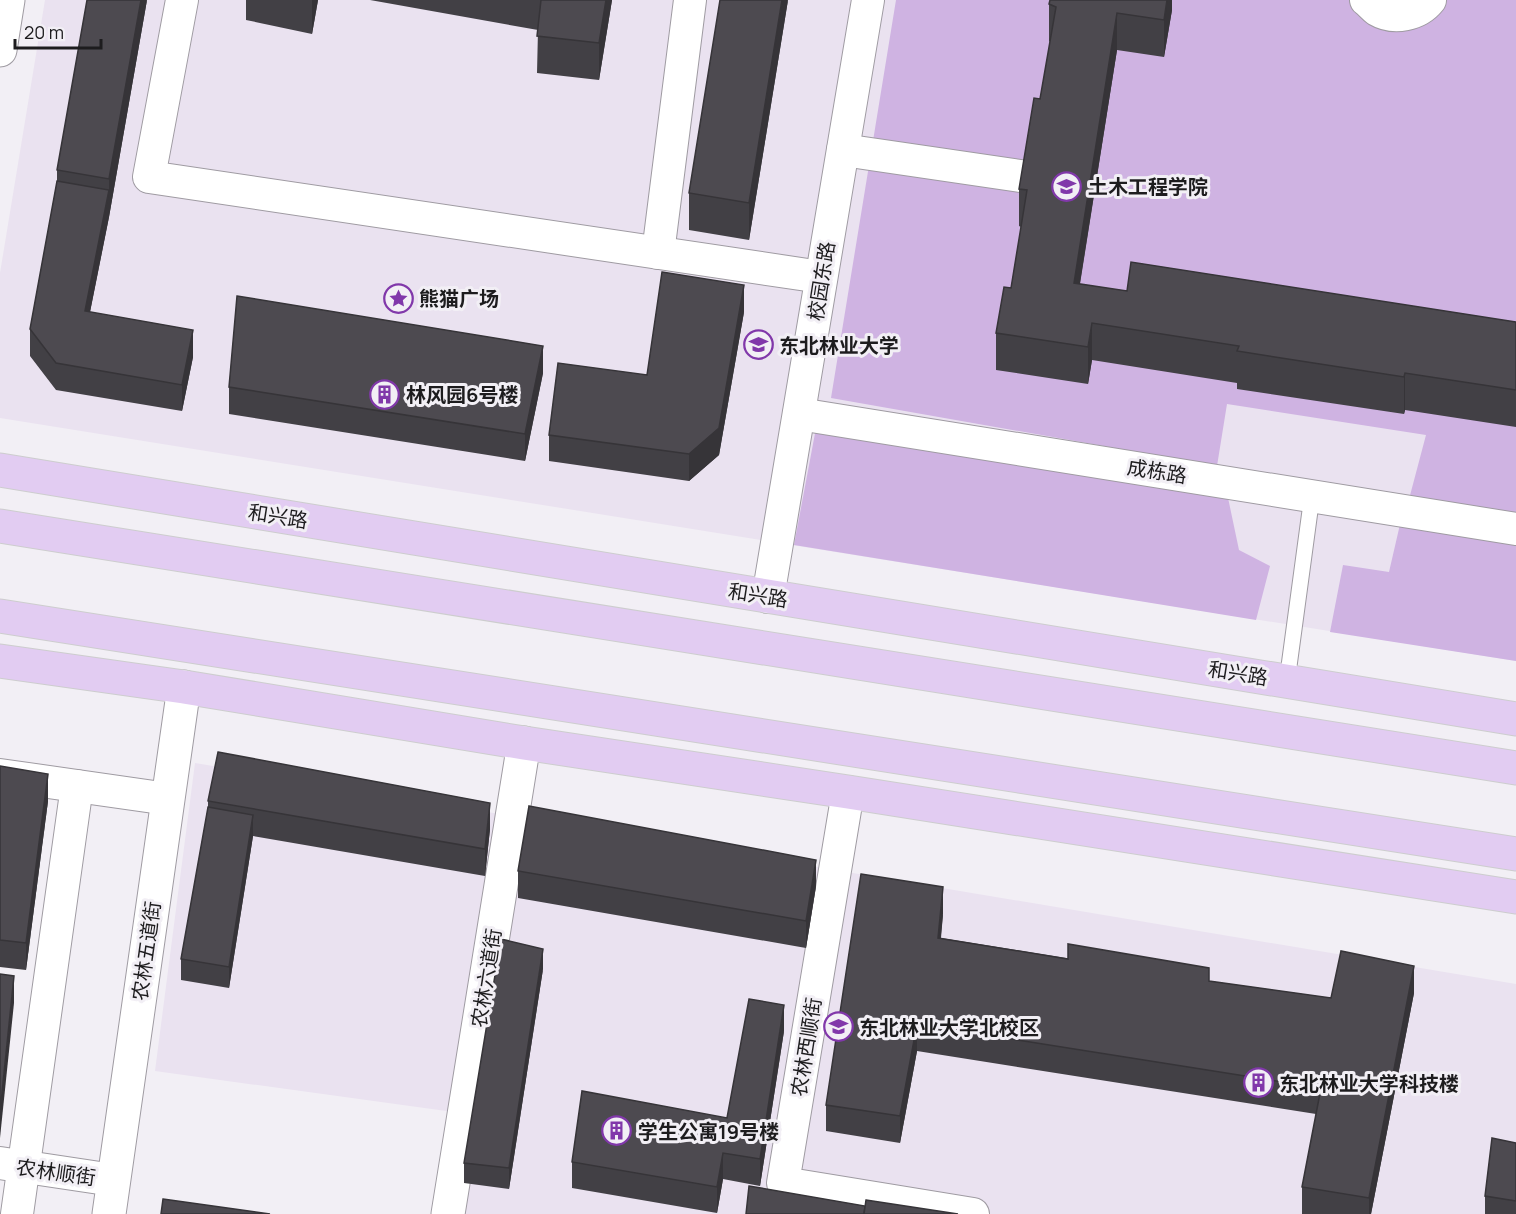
<svg xmlns="http://www.w3.org/2000/svg" width="1516" height="1214" viewBox="0 0 1516 1214" font-family="Manrope,'Noto Sans SC',sans-serif">
<rect width="100%" height="100%" fill="#f2eff5"/>
<g fill="#eae2f0">
<polygon points="45,0 1516,0 1516,661 0,418 0,273"/>
<polygon points="195,763 1516,984 1516,1214 452,1214 468,1114 155,1071"/>
</g>
<g fill="#cfb3e2">
<polygon points="896,0 1516,0 1516,520 1408,503 1426,435 1227,404 1217,466 831,398"/>
<polygon points="816,428 1227,493 1239,550 1270,566 1256,620 794,545"/>
<polygon points="1401,520 1516,539 1516,661 1330,632 1343,565 1389,572"/>
</g>
<g fill="none" stroke-linecap="round" stroke-linejoin="round">
<defs>
<polyline id="lane" points="1287,681 1312,496"/>
<g id="street">
<polyline points="182,0 149,177 821,277"/>
<path d="M1366,0C1370,3 1373,7 1377,10C1394,20 1418,15 1430,0"/>
<polyline points="843,150 1027,177"/>
<polyline points="658,253 690,0"/>
<polyline points="799,414 1516,529"/>
<polyline points="768,597 868,0"/>
<polyline points="0,775 168,799"/>
<polyline points="848,792 783,1183 973,1214"/>
<polyline points="0,1163 113,1180"/>
<polyline points="17,1214 77,786"/>
</g>
<g id="secondary">
<polyline points="0,50 8,0"/>
<polyline points="109,1214 184,687"/>
<polyline points="448,1214 524,743"/>
</g>
<g id="highway">
<polyline points="0,470 1516,719"/>
<polyline points="0,526 1516,768"/>
<polyline points="0,616 1516,854"/>
<polyline points="0,661 184,687 524,743 848,792 1516,897"/>
</g>
</defs>
<use href="#lane" stroke="#9f9ba2" stroke-width="17"/>
<use href="#street" stroke="#9f9ba2" stroke-width="34"/>
<use href="#secondary" stroke="#9f9ba2" stroke-width="35"/>
<use href="#highway" stroke="#cdcdce" stroke-width="35"/>
<use href="#lane" stroke="#fff" stroke-width="15"/>
<use href="#street" stroke="#fff" stroke-width="32"/>
<use href="#secondary" stroke="#fff" stroke-width="33"/>
<use href="#highway" stroke="#e2ccf2" stroke-width="33"/>
</g>
<g fill="#424045">
<polygon points="147,0 109,217 90,312 193,357 182,411 56,390 30,356 30,329 57,181 57,170"/>
<polygon points="246,0 318,0 312,34 246,20"/>
<polygon points="370,0 612,0 599,80 537,73 538,30"/>
<polygon points="788,0 749,240 689,230 689,193"/>
<polygon points="1172,0 1172,10 1164,57 1117,50 1080,284 1127,291 1516,322 1516,427 1405,410 1404,414 1237,389 1237,383 1092,360 1088,384 996,370 996,333 1011,288 1021,227 1019,226 1019,189 1040,99 1050,42 1049,41 1049,4"/>
<polygon points="744,312 719,455 689,481 549,461 549,435 647,375"/>
<polygon points="543,373 525,461 229,414 229,387"/>
<polygon points="0,766 48,801 26,970 0,967"/>
<polygon points="208,801 490,829 485,876 253,836 229,988 181,980 181,959 208,807"/>
<polygon points="518,871 816,886 806,948 518,898"/>
<polygon points="943,914 941,938 1209,981 1331,998 1414,993 1371,1214 1302,1214 1302,1187 1316,1114 917,1051 900,1143 826,1131 826,1105"/>
<polygon points="543,969 509,1189 464,1183 464,1163"/>
<polygon points="784,1031 760,1186 723,1179 717,1213 572,1188 572,1162 727,1118"/>
<polygon points="1516,1143 1516,1214 1485,1214 1485,1196"/>
</g>
<g fill="#363438">
<polygon points="141,0 147,0 109,217 85,337 85,311 109,190 109,179"/>
<polygon points="312,0 318,0 312,34"/>
<polygon points="606,0 612,0 599,80 599,43"/>
<polygon points="782,0 788,0 749,240 749,203"/>
<polygon points="1167,0 1172,0 1172,10 1164,57 1164,20"/>
<polygon points="1117,13 1117,50 1074,320 1074,283"/>
<polygon points="744,285 744,312 719,455 689,481 689,454"/>
<polygon points="1092,323 1092,360 1088,384 1088,347"/>
<polygon points="193,330 193,357 182,411 182,385"/>
<polygon points="543,346 543,373 525,461 525,434"/>
<polygon points="1405,373 1405,410 1404,414 1404,377"/>
<polygon points="48,774 48,801 26,970 26,943"/>
<polygon points="490,803 490,829 485,876 485,849"/>
<polygon points="253,815 253,836 229,988 229,967"/>
<polygon points="816,860 816,886 806,948 806,921"/>
<polygon points="943,887 943,914 938,964 938,938"/>
<polygon points="543,949 543,969 509,1189 509,1168"/>
<polygon points="1414,966 1414,993 1371,1214 1369,1214 1369,1198"/>
<polygon points="14,976 14,1003 0,1138 0,1112"/>
<polygon points="784,1005 784,1031 760,1186 760,1159"/>
<polygon points="917,1024 917,1051 900,1143 900,1116"/>
<polygon points="723,1153 723,1179 717,1213 717,1187"/>
</g>
<g fill="#4d4a50" stroke="#363438" stroke-width="1.5">
<polygon points="87,0 141,0 109,179 57,170"/>
<polygon points="541,0 606,0 599,43 537,36"/>
<polygon points="720,0 782,0 749,203 689,193"/>
<polygon points="1050,0 1167,0 1164,20 1117,13 1074,283 1127,291 1131,262 1516,322 1516,390 1405,373 1404,377 1237,351 1239,346 1092,323 1088,347 996,333 1004,287 1011,288 1027,190 1019,189 1034,98 1040,99 1056,7 1049,4"/>
<polygon points="57,181 109,190 85,311 193,330 182,385 56,363 30,329"/>
<polygon points="662,272 744,285 719,428 689,454 549,435 558,363 647,375"/>
<polygon points="237,296 543,346 525,434 229,387"/>
<polygon points="218,752 490,803 485,849 208,801"/>
<polygon points="0,766 48,774 26,943 0,940"/>
<polygon points="529,806 816,860 806,921 518,871"/>
<polygon points="208,807 253,815 229,967 181,959"/>
<polygon points="861,874 943,887 938,938 1068,959 1068,944 1209,968 1209,981 1331,998 1341,951 1414,966 1369,1198 1302,1187 1321,1088 917,1024 900,1116 826,1105"/>
<polygon points="501,939 543,949 509,1168 464,1163"/>
<polygon points="0,974 14,976 0,1112"/>
<polygon points="749,999 784,1005 760,1159 723,1153 717,1187 572,1162 582,1091 727,1118"/>
<polygon points="1492,1138 1516,1143 1516,1201 1485,1196"/>
<polygon points="749,1186 865,1206 864,1214 746,1214"/>
<polygon points="163,1199 270,1214 161,1214"/>
<polygon points="866,1200 958,1214 864,1214"/>
</g>
<defs>
<symbol id="university-ring" viewBox="-11 -11 22 22"><circle r="9.5" fill="#f2eff5" stroke="#8138aa" stroke-width="1.5"/><path d="M0-5L7-2L0 1L-7-2ZM-4 1L0 2.5L4 1V4Q0 6-4 4Z" fill="#8138aa"/></symbol>
<symbol id="sight-ring" viewBox="-11 -11 22 22"><circle r="9.5" fill="#f2eff5" stroke="#8138aa" stroke-width="1.5"/><path d="M0-6L1.8-2.2L6-1.7L2.9 1.2L3.7 5.4L0 3.3L-3.7 5.4L-2.9 1.2L-6-1.7L-1.8-2.2Z" fill="#8138aa"/></symbol>
<symbol id="building-ring" viewBox="-11 -11 22 22"><circle r="9.5" fill="#f2eff5" stroke="#8138aa" stroke-width="1.5"/><path d="M-4-6H4V6H1V3H-1V6H-4ZM-2.5-4.3h1.7v1.8h-1.7ZM.8-4.3h1.7v1.8H.8ZM-2.5-1h1.7V.8h-1.7ZM.8-1h1.7V.8H.8Z" fill="#8138aa"/></symbol>
</defs>
<g fill-rule="evenodd">
<use href="#university-ring" x="1050" y="170" width="33" height="33"/>
<use href="#sight-ring" x="382" y="282" width="33" height="33"/>
<use href="#university-ring" x="742" y="328" width="33" height="33"/>
<use href="#building-ring" x="368" y="378" width="33" height="33"/>
<use href="#university-ring" x="822" y="1010" width="33" height="33"/>
<use href="#building-ring" x="1242" y="1066" width="33" height="33"/>
<use href="#building-ring" x="600" y="1114" width="33" height="33"/>
</g>
<g text-anchor="middle" dominant-baseline="central" stroke-width="6" stroke-linejoin="round" paint-order="stroke">
<g font-size="20" font-weight="bold" fill="#1d1c1e" stroke="#f2eff5" text-anchor="start">
<text x="1088" y="186">土木工程学院</text>
<text x="419" y="298">熊猫广场</text>
<text x="779" y="345">东北林业大学</text>
<text x="406" y="394">林风园6号楼</text>
<text x="859" y="1027">东北林业大学北校区</text>
<text x="1279" y="1083">东北林业大学科技楼</text>
<text x="638" y="1131">学生公寓19号楼</text>
</g>
<g font-size="20" fill="#1d1c1e" stroke="#f2eff5">
<text transform="translate(821 281) rotate(-81)">校园东路</text>
<text transform="translate(1157 471) rotate(9)">成栋路</text>
<text transform="translate(278 516) rotate(9)">和兴路</text>
<text transform="translate(758 595) rotate(9)">和兴路</text>
<text transform="translate(1238 673) rotate(9)">和兴路</text>
<text transform="translate(146 951) rotate(-82)">农林五道街</text>
<text transform="translate(486 978) rotate(-81)">农林六道街</text>
<text transform="translate(806 1047) rotate(-81)">农林西顺街</text>
<text transform="translate(56 1172) rotate(8)">农林顺街</text>
</g>
</g>
<path d="M15 39v9h86v-9" fill="none" stroke="#1d1c1e" stroke-width="3"/>
<text x="24" y="39" font-size="18" fill="#1d1c1e" stroke="#f2eff5" stroke-width="4.5" paint-order="stroke">20 m</text>
</svg>
